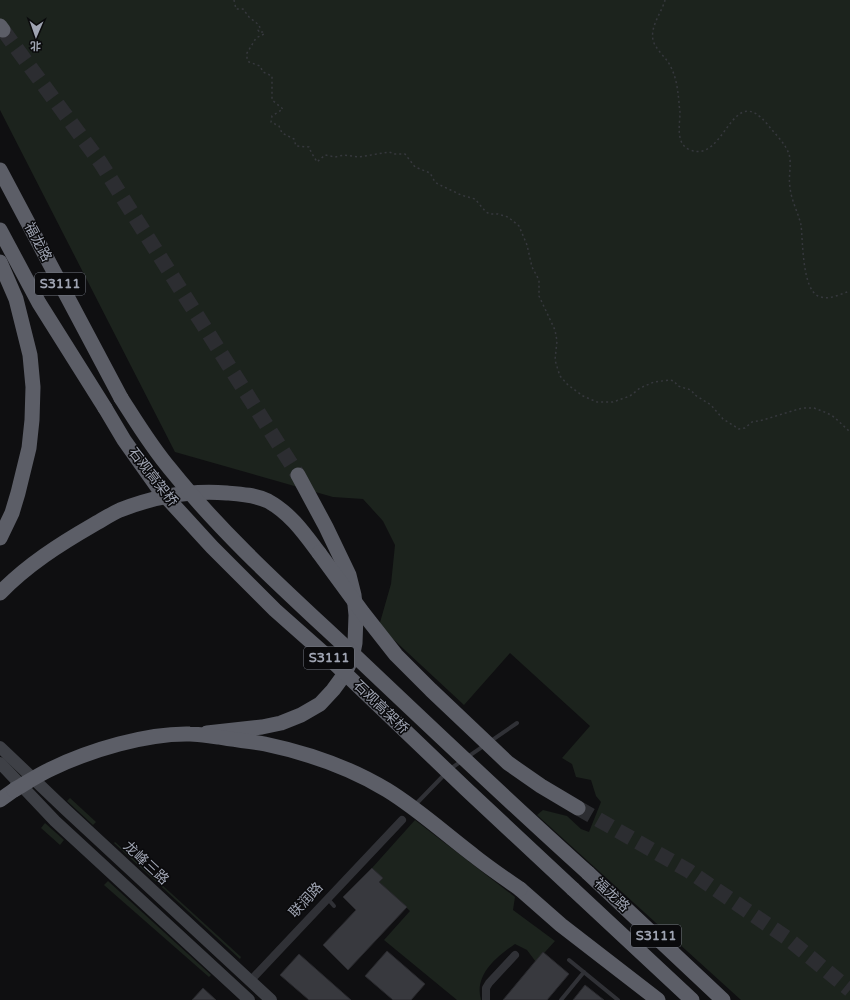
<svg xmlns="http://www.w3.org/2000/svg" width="850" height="1000" viewBox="0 0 850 1000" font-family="'Varela Round','Noto Sans SC',sans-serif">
<rect width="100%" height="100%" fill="#0f0f11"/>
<g fill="#1c231d">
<polygon points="0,0 850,0 850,1000 741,1000 537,815 543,810 567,816 581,829 589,832 601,802 596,796 591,780 576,777 572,764 562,758 590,726 510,653 464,705 379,626 391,584 395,545 383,521 363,499 333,497 175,452 0,110"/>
<polygon points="70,798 96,822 93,825 67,801"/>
<path d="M415,820L515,897L513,910L555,941L536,962L527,950L515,944C496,957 474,975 481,1000H457L384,940L410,911L379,882L382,878L372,868Z"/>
<polygon points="45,823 64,840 60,845 41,828"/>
<polygon points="115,842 241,957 240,959 114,843"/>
<polygon points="108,881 211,975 209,977 104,885"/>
</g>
<g fill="#38393e" stroke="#29292d">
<polygon points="372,868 383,878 379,882 407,907 348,970 323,945 356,910 343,897"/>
<polygon points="387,951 425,984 411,1000 393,1000 365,976"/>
<polygon points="543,952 569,974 547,1000 503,1000"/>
<polygon points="299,954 351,1000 309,1000 280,975"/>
<polygon points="585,985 604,1000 573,1000"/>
<polygon points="203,988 216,1000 192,1000"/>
</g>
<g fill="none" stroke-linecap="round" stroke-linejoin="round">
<g stroke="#2c2d31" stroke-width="15" stroke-dasharray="15 8" stroke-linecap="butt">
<polyline points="3,30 100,162 298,475"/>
<polyline points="578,808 689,871 787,938 850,990"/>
</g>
<g stroke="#36383d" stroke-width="1.5" stroke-dasharray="2 3" stroke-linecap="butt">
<polyline points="234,0 236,9 243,9 249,17 259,25 260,28 258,30 260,33 262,32 264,32 264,34 256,38 247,53 247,59 249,62 260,66 263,72 272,76 272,100 283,109 272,116 271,122 279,126 282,133 294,139 296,146 309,147 311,152 317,162 325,155 335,157 344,155 359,157 389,152 395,154 405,154 415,167 430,173 435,182 438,184 461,195 475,199 486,212 490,214 498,214 508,217 519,226 527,245 532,267 539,280 539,296 555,330 557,341 555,360 558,370 560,376 568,385 583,396 597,402 613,402 630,396 640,388 654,382 670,380 674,381 678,386 691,390 695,395 711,405 723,419 739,429 745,428 752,422 763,420 792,411 803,408 814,408 827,413 834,417 848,430 850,433"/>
<path d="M665,0C662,12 650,26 653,40C655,48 663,55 668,62C674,71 677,83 678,94C679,99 679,106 680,112C680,124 675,144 690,150C726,164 731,79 768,125C775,134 785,143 789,154C792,165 788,176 790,187C791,200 798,212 801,225C803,241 802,288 818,296C829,301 840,294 850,291"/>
</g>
<g stroke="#303136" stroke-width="4">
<polyline points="450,769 517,723"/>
<polyline points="415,805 445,774"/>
<polyline points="328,899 334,906"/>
<polyline points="569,960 618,1000"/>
<polyline points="561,1000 584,972"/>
</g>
<g stroke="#303136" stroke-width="8">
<polyline points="251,980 402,820"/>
<polyline points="486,1000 486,988 489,983 515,955"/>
</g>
<g stroke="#3e4046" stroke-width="12">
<polyline points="0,747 66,810 271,1000"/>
<polyline points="0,763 55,821 249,1000"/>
</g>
<g stroke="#5c5e67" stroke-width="15">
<polyline points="0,26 3,30"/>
<polyline points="0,170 121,398"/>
<polyline points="0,230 39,303 105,408"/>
<polyline points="0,262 16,299 30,355 33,387 32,420 29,448 18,493 12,513 0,538"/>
<path d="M0,593C27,565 60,544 93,525C102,520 111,514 120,510C153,497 191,490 227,493C240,494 256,495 268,501C290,513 304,533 319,553"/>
<polyline points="207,733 262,727 281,723 301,715 320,704 333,690 344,675 352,658 355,643 356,615 354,595 349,575 326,527 298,475"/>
<polyline points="0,800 14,790"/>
<polyline points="588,873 723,1000"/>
<polyline points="520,889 561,925 658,1000"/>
<polyline points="573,889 692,1000"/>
</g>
<g stroke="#5c5e67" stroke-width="15">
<path d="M121,398C137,423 152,448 171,470C224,536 288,593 350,651C429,726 507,800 588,873"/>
<polyline points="105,408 124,440 158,488 212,547 275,610 328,657 466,789 573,889"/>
<polyline points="319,553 363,613 396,655 431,690 508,763 541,786 578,808"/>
<path d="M14,790C26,783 38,775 51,769C90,750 147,733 190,734C199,734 209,736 218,737C234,740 249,741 265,744C308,753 349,767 387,790C418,809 444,833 473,855C488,867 504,878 520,889"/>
</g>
</g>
<g text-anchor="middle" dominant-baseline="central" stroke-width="3" stroke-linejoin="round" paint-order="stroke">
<g fill="#0a0a0c" stroke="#727680" stroke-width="1">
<rect x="35" y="273" width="50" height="22" rx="3"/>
<rect x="304" y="647" width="50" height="22" rx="3"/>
<rect x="631" y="925" width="50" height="22" rx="3"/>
</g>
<g font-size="13" font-weight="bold" fill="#9fa4b2">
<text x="60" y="284">S3111</text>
<text x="329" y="658">S3111</text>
<text x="656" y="936">S3111</text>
</g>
<g font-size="14" fill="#9fa4b2" stroke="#0a0a0c">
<text transform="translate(38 242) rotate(62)">福龙路</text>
<text transform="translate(153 477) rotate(52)">石观高架桥</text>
<text transform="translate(381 707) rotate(44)">石观高架桥</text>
<text transform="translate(146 863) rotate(43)">龙峰三路</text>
<text transform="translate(612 895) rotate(43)">福龙路</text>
<text transform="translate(306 900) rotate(-47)">联润路</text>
</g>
</g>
<g transform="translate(36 36) rotate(182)" stroke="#0a0a0c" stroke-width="3" paint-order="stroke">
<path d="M0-3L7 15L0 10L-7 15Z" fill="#9fa4b2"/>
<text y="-6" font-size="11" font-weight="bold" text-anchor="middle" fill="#9fa4b2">北</text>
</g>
</svg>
